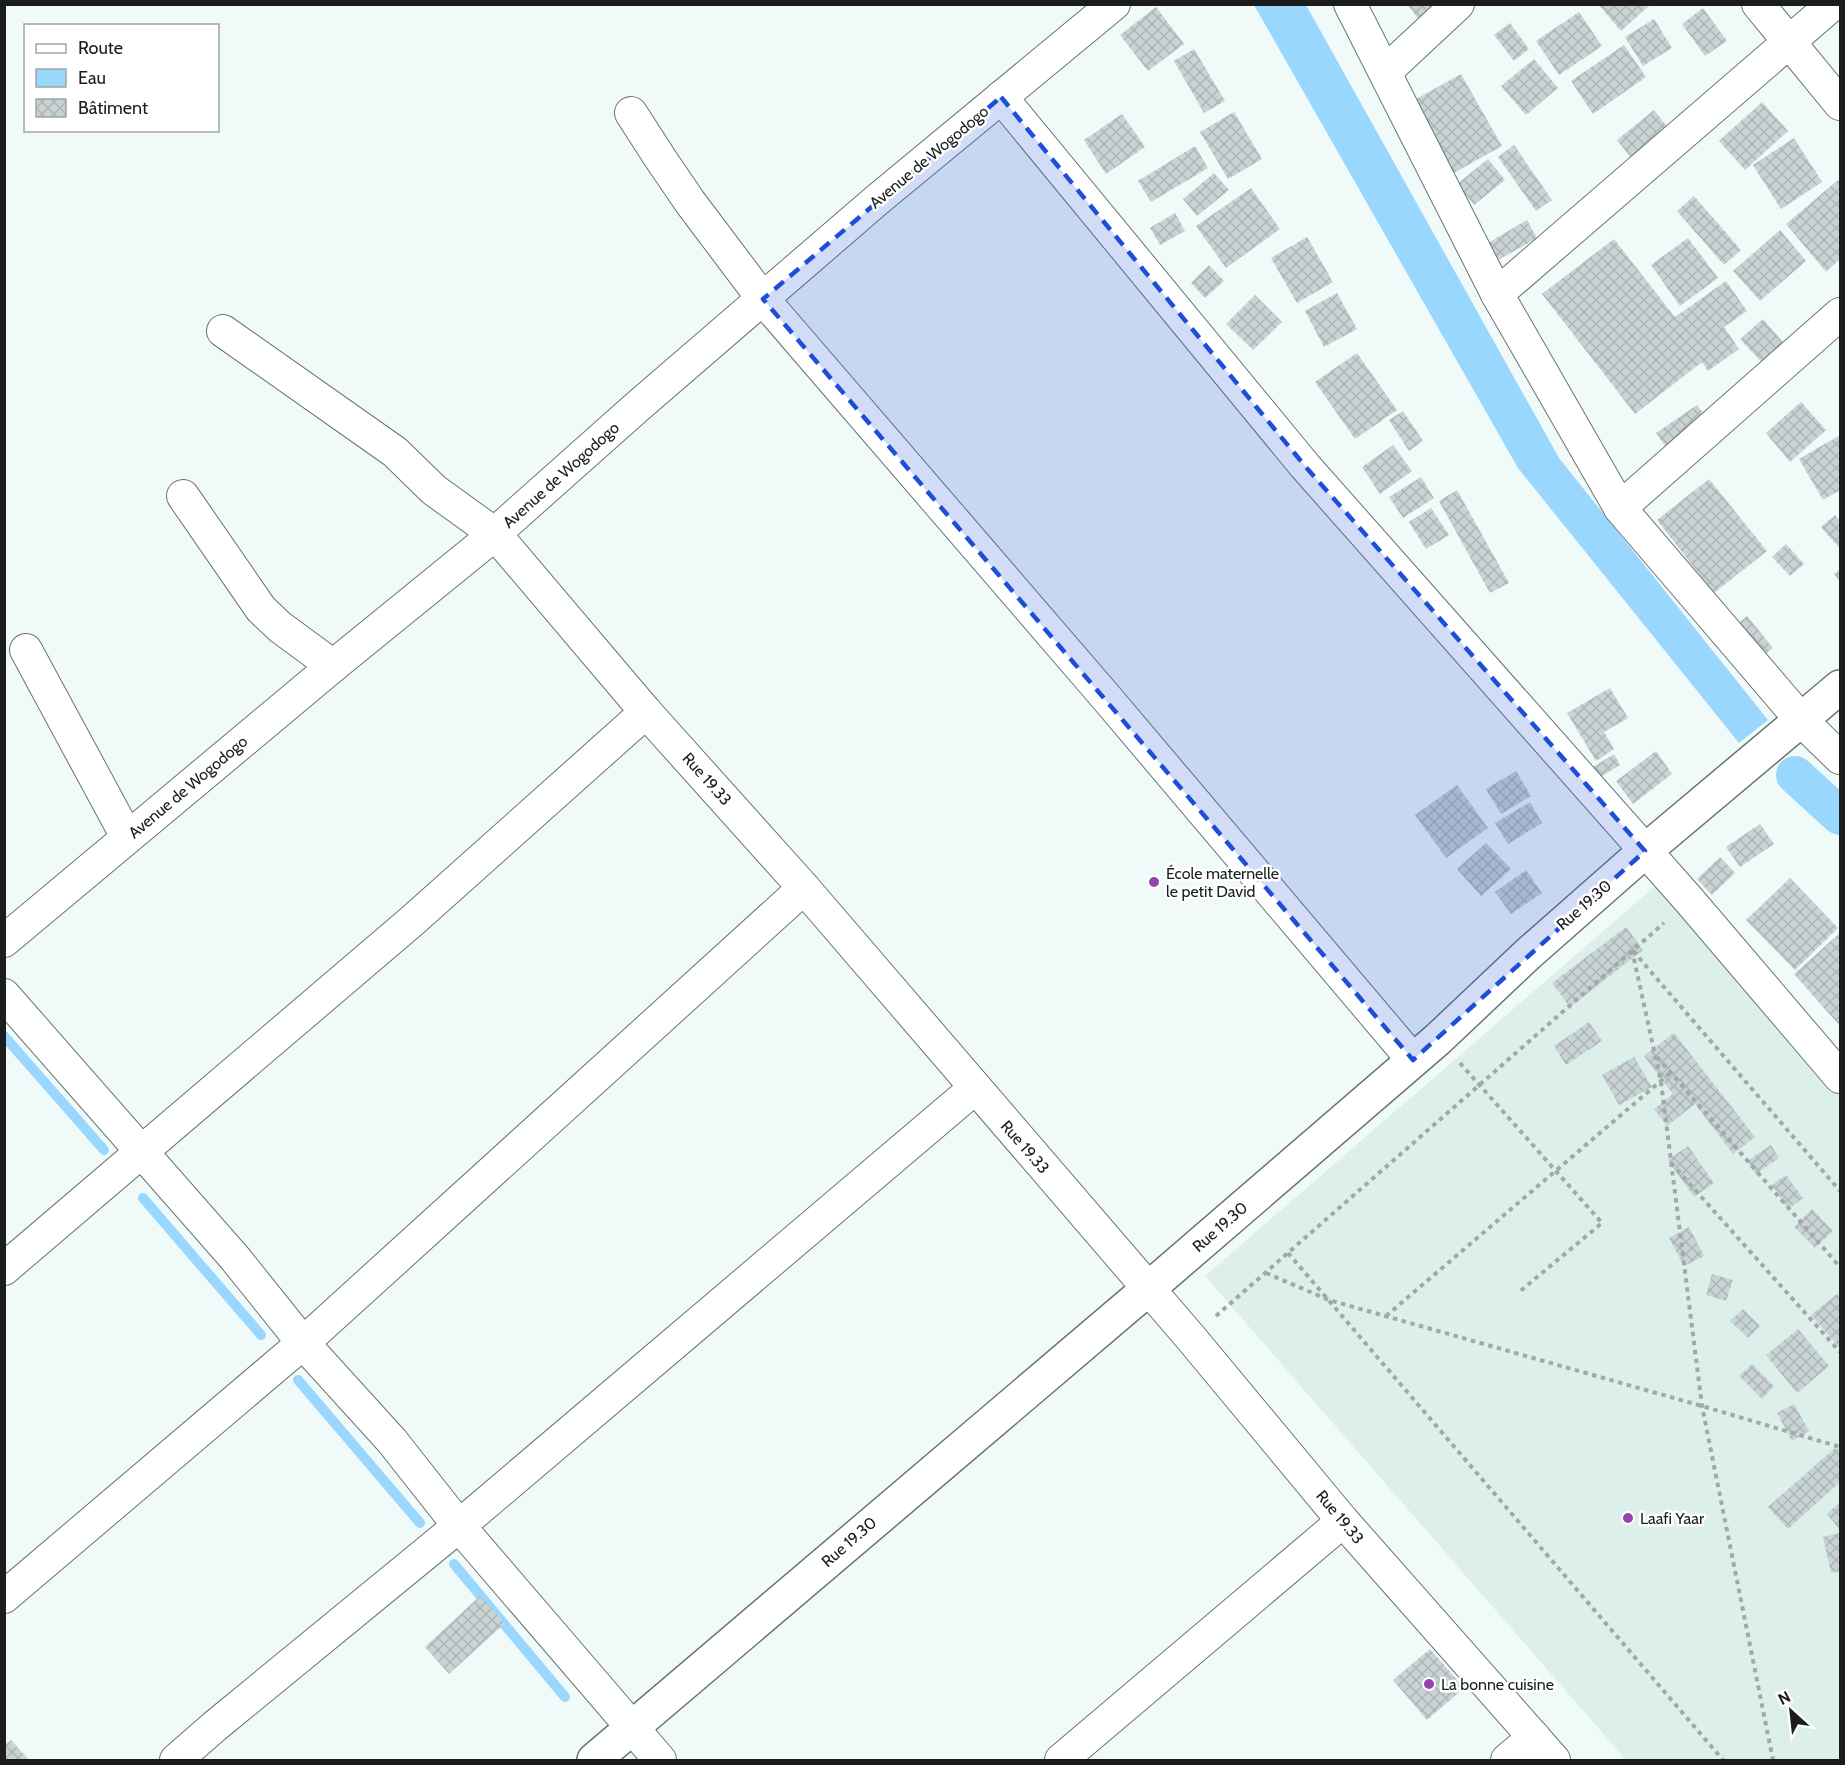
<svg xmlns="http://www.w3.org/2000/svg" width="1845" height="1765" viewBox="0 0 1845 1765" font-family="Cabin,sans-serif">
<defs>
<pattern id="building-cross-hatch" width="8" height="8" patternUnits="userSpaceOnUse" patternTransform="scale(1.5)"><rect width="8" height="8" fill="#c9d3d4"/><path d="M0 0l8 8M0 8l8-8" fill="none" stroke="#acb5b5"/></pattern>
</defs>
<rect width="100%" height="100%" fill="#f0faf8"/>
<polygon fill="#dcefea" points="1660,882 1840,1090 1840,1760 1626,1760 1205,1276"/>
<polygon fill="#99d7fe" points="1254,5 1306,5 1559,458 1768,720 1739,743 1518,468"/>
<g fill="none" stroke-linecap="round" stroke-linejoin="round">
<g stroke="#99d7fe" stroke-width="10">
<polyline points="4,1036 104,1150"/>
<polyline points="143,1198 261,1335"/>
<polyline points="298,1380 420,1523"/>
<polyline points="454,1564 565,1697"/>
</g>
<polyline stroke="#99d7fe" stroke-width="38" points="1795,775 1840,816"/>
</g>
<g fill="url(#building-cross-hatch)">
<polygon points="1407,4 1438,4 1419,20"/>
<polygon points="1598,4 1651,4 1621,31"/>
<polygon points="1156,7 1184,44 1148,71 1120,35"/>
<polygon points="1703,8 1727,41 1705,56 1682,24"/>
<polygon points="1579,12 1602,46 1559,75 1536,41"/>
<polygon points="1654,19 1672,48 1643,66 1625,37"/>
<polygon points="1510,23 1529,49 1514,61 1494,35"/>
<polygon points="1624,45 1646,77 1593,114 1571,81"/>
<polygon points="1194,49 1225,101 1204,113 1174,61"/>
<polygon points="1534,59 1558,88 1526,115 1501,86"/>
<polygon points="1461,74 1502,146 1452,174 1411,102"/>
<polygon points="1762,102 1788,131 1745,170 1719,141"/>
<polygon points="1654,110 1669,129 1632,159 1617,140"/>
<polygon points="1234,112 1262,159 1228,179 1200,132"/>
<polygon points="1122,114 1145,147 1106,174 1084,140"/>
<polygon points="1794,138 1822,182 1781,209 1753,165"/>
<polygon points="1514,145 1552,200 1536,211 1498,157"/>
<polygon points="1195,146 1208,168 1151,202 1138,181"/>
<polygon points="1488,159 1505,180 1474,205 1457,184"/>
<polygon points="1214,173 1229,190 1197,216 1183,199"/>
<polygon points="1838,180 1840,183 1840,259 1826,272 1786,224"/>
<polygon points="1251,188 1280,229 1226,268 1196,226"/>
<polygon points="1694,196 1741,250 1724,265 1677,211"/>
<polygon points="1175,213 1185,231 1160,245 1150,228"/>
<polygon points="1527,220 1537,238 1493,263 1483,246"/>
<polygon points="1780,230 1806,261 1760,301 1733,271"/>
<polygon points="1307,237 1333,282 1297,303 1271,258"/>
<polygon points="1688,238 1718,278 1680,306 1651,265"/>
<polygon points="1614,239 1675,317 1726,281 1747,311 1724,327 1739,349 1708,371 1702,362 1635,414 1542,294"/>
<polygon points="1209,265 1224,281 1205,298 1191,283"/>
<polygon points="1337,293 1357,329 1324,347 1305,311"/>
<polygon points="1255,295 1282,322 1253,350 1226,324"/>
<polygon points="1763,319 1787,347 1765,366 1740,339"/>
<polygon points="1357,353 1397,410 1355,439 1315,382"/>
<polygon points="1801,402 1826,430 1790,462 1766,433"/>
<polygon points="1697,405 1712,425 1670,453 1656,433"/>
<polygon points="1403,411 1423,441 1409,451 1389,420"/>
<polygon points="1840,435 1840,490 1823,500 1799,459"/>
<polygon points="1393,445 1412,471 1380,494 1362,467"/>
<polygon points="1421,477 1434,498 1403,518 1389,497"/>
<polygon points="1709,479 1767,551 1714,593 1657,520"/>
<polygon points="1457,490 1509,583 1490,593 1439,501"/>
<polygon points="1431,508 1449,535 1426,549 1409,522"/>
<polygon points="1835,515 1840,521 1840,549 1821,527"/>
<polygon points="1786,544 1804,564 1790,576 1772,557"/>
<polygon points="1840,569 1840,581 1834,574"/>
<polygon points="1747,616 1773,648 1749,667 1723,635"/>
<polygon points="1610,688 1628,718 1604,732 1614,749 1596,761 1567,713"/>
<polygon points="1656,751 1672,774 1633,804 1616,781"/>
<polygon points="1614,754 1620,765 1597,779 1590,769"/>
<polygon points="1516,771 1531,796 1501,814 1486,789"/>
<polygon points="1457,785 1488,828 1446,858 1415,815"/>
<polygon points="1530,802 1542,823 1508,844 1495,823"/>
<polygon points="1760,824 1774,844 1740,867 1726,847"/>
<polygon points="1486,843 1511,869 1481,896 1457,869"/>
<polygon points="1720,857 1735,873 1712,895 1697,879"/>
<polygon points="1526,870 1542,893 1511,914 1495,892"/>
<polygon points="1790,878 1838,928 1795,970 1746,920"/>
<polygon points="1626,927 1643,950 1570,1007 1552,983"/>
<polygon points="1840,933 1840,1026 1794,974"/>
<polygon points="1589,1022 1602,1041 1566,1065 1554,1046"/>
<polygon points="1674,1033 1755,1137 1733,1154 1695,1104 1667,1126 1654,1109 1673,1094 1644,1056"/>
<polygon points="1634,1057 1652,1087 1619,1105 1602,1075"/>
<polygon points="1771,1145 1779,1158 1756,1174 1747,1161"/>
<polygon points="1688,1146 1714,1183 1694,1197 1668,1160"/>
<polygon points="1786,1175 1803,1198 1788,1209 1772,1185"/>
<polygon points="1812,1209 1833,1231 1815,1248 1794,1227"/>
<polygon points="1689,1227 1704,1256 1684,1266 1669,1238"/>
<polygon points="1712,1274 1733,1280 1726,1301 1706,1295"/>
<polygon points="1837,1294 1840,1298 1840,1348 1811,1315"/>
<polygon points="1743,1309 1760,1326 1748,1338 1730,1321"/>
<polygon points="1798,1329 1829,1366 1797,1393 1766,1355"/>
<polygon points="1752,1364 1774,1386 1762,1399 1739,1376"/>
<polygon points="1794,1404 1809,1431 1792,1441 1777,1413"/>
<polygon points="1836,1447 1840,1452 1840,1482 1788,1529 1768,1507"/>
<polygon points="1840,1502 1840,1530 1827,1514"/>
<polygon points="1840,1533 1840,1571 1831,1573 1823,1537"/>
<polygon points="480,1596 505,1623 449,1674 425,1647"/>
<polygon points="1430,1649 1464,1688 1427,1720 1393,1680"/>
<polygon points="11,1740 29,1760 4,1760 4,1746"/>
</g>
<g fill="none" stroke-linecap="round" stroke-linejoin="round">
<defs>
<g id="street">
<polyline points="1350,4 1497,294 1620,508 1802,721 1840,758"/>
<polyline points="1758,4 1840,104"/>
<polyline points="1385,72 1458,4"/>
<polyline points="1001,97 1305,466 1689,900 1840,1077"/>
<polyline points="631,113 660,158 690,202 763,299 1105,696 1413,1060"/>
<polyline points="1497,294 1833,4"/>
<polyline points="223,331 395,452 434,490 495,534 646,712 804,888 1191,1338 1343,1521 1554,1760"/>
<polyline points="183,496 261,609 280,627 333,666"/>
<polyline points="1620,508 1840,314"/>
<polyline points="26,650 127,837"/>
<polyline points="4,941 333,666 483,544 637,407 877,200 1114,4"/>
<polyline points="4,995 234,1257 303,1343 392,1441 459,1526 660,1760"/>
<polyline points="4,1269 412,921 646,712"/>
<polyline points="4,1597 303,1343 804,888"/>
<polyline points="176,1760 215,1726 459,1526 975,1088"/>
<polyline points="1061,1760 1343,1521"/>
<polyline points="1507,1760 1534,1737"/>
</g>
<polyline id="secondary" points="594,1760 1148,1289 1438,1039 1529,953 1645,851 1840,687"/>
</defs>
<use href="#street" stroke="#6b7472" stroke-width="34"/>
<use href="#secondary" stroke="#6b7472" stroke-width="36"/>
<g stroke="#a1a9a7" stroke-width="4" stroke-dasharray="4.5 4.5" stroke-linecap="butt">
<polyline points="1632,950 1661,1082 1702,1406 1773,1760"/>
<polyline points="1633,951 1840,1191"/>
<polyline points="1657,1057 1840,1267"/>
<polyline points="1460,1063 1602,1223 1518,1293"/>
<polyline points="1671,1163 1840,1352"/>
<polyline points="1288,1253 1723,1760"/>
<polyline points="1266,1273 1329,1300 1702,1406 1840,1447"/>
<polyline points="1216,1316 1664,923"/>
<polyline points="1386,1316 1670,1073"/>
</g>
<use href="#street" stroke="#fff" stroke-width="32"/>
<use href="#secondary" stroke="#fff" stroke-width="33"/>
</g>
<path fill="#1d4ed8" fill-opacity="0.2" stroke="#1d4ed8" stroke-width="4.5" stroke-dasharray="12 8" stroke-linejoin="round" d="M1001,97L1305,466L1645,851L1413,1060L763,299Z"/>
<g fill="#9842af" stroke="#fff" stroke-width="2">
<circle cx="1154" cy="882" r="6"/>
<circle cx="1628" cy="1518" r="6"/>
<circle cx="1429" cy="1684" r="6"/>
</g>
<g text-anchor="middle" dominant-baseline="central" stroke-width="5" stroke-linejoin="round" paint-order="stroke">
<g font-size="16" fill="#1a1d1c" stroke="#fff">
<text transform="translate(929 157) rotate(-40)">Avenue de Wogodogo</text>
<text transform="translate(561 475) rotate(-42)">Avenue de Wogodogo</text>
<text transform="translate(707 779) rotate(48)">Rue 19.33</text>
<text transform="translate(188 787) rotate(-40)">Avenue de Wogodogo</text>
<text transform="translate(1584 905) rotate(-41)">Rue 19.30</text>
<text transform="translate(1025 1147) rotate(49)">Rue 19.33</text>
<text transform="translate(1220 1227) rotate(-41)">Rue 19.30</text>
<text transform="translate(1340 1517) rotate(50)">Rue 19.33</text>
<text transform="translate(849 1542) rotate(-41)">Rue 19.30</text>
</g>
<g font-size="16" fill="#1a1d1c" stroke="#fff" text-anchor="start">
<text x="1166" y="873">École maternelle<tspan x="1166" dy="18">le petit David</tspan></text>
<text x="1640" y="1518">Laafi Yaar</text>
<text x="1441" y="1684">La bonne cuisine</text>
</g>
</g>
<rect width="1845" height="1765" fill="none" stroke="#1a1d1c" stroke-width="12"/>
<rect x="24" y="24" width="195" height="108" fill="#ffffff" stroke="#a3a5a4" stroke-width="1.5"/>
<rect x="36" y="44" width="30" height="9" fill="#ffffff" stroke="#a3a5a4" stroke-width="1.5"/>
<text x="78" y="54" font-size="18" fill="#1a1d1c">Route</text>
<rect x="36" y="69" width="30" height="18" fill="#99d7fe" stroke="#a3a5a4" stroke-width="1.5"/>
<text x="78" y="84" font-size="18" fill="#1a1d1c">Eau</text>
<rect x="36" y="99" width="30" height="18" fill="url(#building-cross-hatch)" stroke="#a3a5a4" stroke-width="1.5"/>
<text x="78" y="114" font-size="18" fill="#1a1d1c">Bâtiment</text>
<g transform="translate(1791 1711) rotate(333)" stroke="#ffffff" stroke-width="4.5" paint-order="stroke">
<path d="M0-4.5L10 22L0 15L-10 22Z" fill="#1a1d1c"/>
<text y="-9" font-size="16" font-weight="bold" text-anchor="middle" fill="#1a1d1c">N</text>
</g>
</svg>
